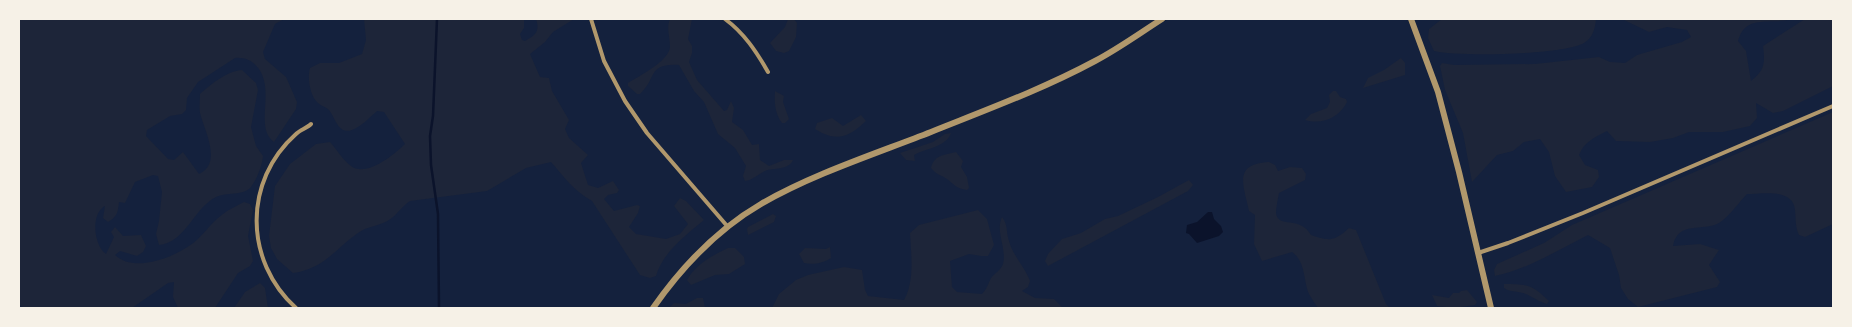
<svg xmlns="http://www.w3.org/2000/svg" width="1852" height="327" viewBox="0 0 1852 327" font-family="Inter,sans-serif">
<rect width="100%" height="100%" fill="#14213d"/>
<g fill="#1d2539">
<path d="M19,19H284L275,24L263,52L265,59L286,77L297,102L296,109L274,142C254,127 275,93 259,69C253,61 245,57 235,58L198,82L187,98L186,110L182,114L170,116L147,130L146,136L168,159L174,160L183,152L199,174C223,163 204,130 200,113C199,107 200,100 200,94C211,84 227,71 242,70L256,83L258,90L251,127L256,146L263,156C262,166 257,179 251,187C244,196 226,192 216,197C194,208 185,243 159,245L156,234L159,221L162,192L158,176L153,175L135,182L125,203L119,202C118,212 117,217 108,222L103,218L105,206C90,214 94,246 106,254L114,237L111,232L115,227L123,236L141,235L146,246L143,252L137,256L120,251L115,255C134,273 171,258 189,246C202,238 210,223 223,214C229,209 237,206 244,202L250,204L253,210L248,236L253,261L250,266L238,273L215,308H178L173,297L174,282L168,283L132,308H25L19,305Z"/>
<path d="M364,19H524V28L520,34L522,40L525,41C536,35 540,31 536,19H574L553,32L545,42L530,54L540,77L549,78L552,91L569,120L565,129L569,138L588,155L581,163L588,185L598,188L613,181L619,190L617,193L608,195L604,199L614,211L637,205L640,206L638,213L629,227L636,234L666,239L680,234L688,224L674,206L680,198L686,201L704,220C686,235 663,252 656,276L650,278L640,275L592,201C574,191 564,177 551,162L526,168L487,191L410,201C402,206 397,215 389,220C380,226 367,226 358,233C335,249 324,269 293,273L277,259L271,248L269,236L275,186L290,164L316,144L330,142C337,150 343,160 351,166C366,178 395,154 405,144L384,112L377,111C370,117 361,127 352,130C338,135 335,117 329,110C326,107 321,106 318,103C310,96 307,78 310,68L320,63H339L362,54L366,40Z"/>
<path d="M670,19H692L688,39L692,46V53L689,62L697,80L724,111L727,110L731,101L734,108L732,122L743,130L752,145L759,144L760,160L769,166L784,160H793C788,171 774,167 765,171C757,175 753,180 745,181L743,176L746,166L735,148L718,134L704,102L694,91L679,65C647,63 657,79 640,94H637L628,86V83C639,76 669,61 670,47C670,37 666,28 670,19Z"/>
<polygon points="788,19 794,19 797,23 796,37 789,51 784,53 776,51 770,43 785,27"/>
<path d="M1442,19H1596C1595,29 1593,37 1584,43C1563,55 1458,57 1434,51L1428,38L1429,29Z"/>
<path d="M1622,19H1791C1776,24 1755,17 1744,29C1741,32 1739,37 1738,41L1746,51L1751,81C1765,70 1765,63 1763,46L1805,19H1833V86L1783,111L1773,113L1756,103L1757,118L1750,126L1723,132H1689L1673,138L1650,142L1616,141L1607,131C1595,137 1584,142 1579,155L1585,165L1598,170L1599,177L1592,187L1566,192L1555,176L1549,152L1540,139L1524,142L1513,151L1497,155L1472,182L1463,133L1445,90L1440,66L1442,63L1454,65L1535,64L1599,57L1610,62L1625,63L1637,55L1682,42L1691,37L1687,30L1667,27L1649,32Z"/>
<polygon points="1401,58 1405,63 1405,75 1363,88 1368,78 1384,70"/>
<path d="M775,91L784,96L783,102L789,119L785,123H782C775,114 774,102 775,91Z"/>
<path d="M1333,91H1336L1340,97L1346,99L1347,102C1339,118 1322,125 1305,120L1311,114L1327,108L1330,102L1329,95Z"/>
<path d="M1833,112V224L1805,237L1799,235C1795,227 1796,219 1795,210C1793,188 1763,194 1747,194C1740,201 1728,218 1719,223C1703,232 1678,220 1673,246L1700,244L1719,250L1709,265L1720,282L1717,287L1638,307L1628,299L1621,288L1619,275L1610,248L1588,235C1558,250 1528,269 1495,276L1494,270L1497,264L1544,243L1572,225Z"/>
<path d="M861,115L866,121C848,138 836,142 815,129L817,123L832,118L843,126Z"/>
<path d="M951,133C946,147 927,148 914,155L915,161L906,160L900,153L933,142L945,134Z"/>
<path d="M956,152L963,161L961,167L967,177L969,188L967,190C955,188 955,185 947,179C940,174 938,176 931,168C934,155 944,155 956,152Z"/>
<path d="M1269,162L1275,165L1278,171L1290,167L1302,168L1306,174L1305,180L1279,193C1278,199 1276,207 1276,213C1278,229 1300,215 1311,235C1329,241 1334,242 1349,228L1356,230L1386,304L1390,308H1318C1315,304 1312,299 1309,294C1303,280 1306,262 1292,252L1262,261L1254,244L1255,215L1249,211C1244,186 1232,164 1269,162Z"/>
<polygon points="1189,180 1193,185 1188,191 1048,266 1045,261 1048,254 1062,239 1081,233 1105,219 1118,216 1158,197"/>
<path d="M978,210L987,219L994,245L988,256H981L969,254L950,261L952,287L957,292L982,294C987,289 988,284 991,278C995,273 1001,270 1003,264C1007,248 995,232 1002,217C1008,224 1006,232 1009,241C1013,256 1025,267 1030,281L1028,287L1022,291L1035,298L1054,299L1063,308H772L779,294L796,280L808,275L844,267L862,270L865,290L868,296L904,300C915,280 911,255 910,233L919,225Z"/>
<polygon points="773,214 776,216 774,222 748,235 747,229 748,227"/>
<path d="M830,247L831,258C824,263 813,265 804,263L799,254L805,248L826,249Z"/>
<path d="M728,248H735L744,257L745,264L729,274L715,275L691,285L687,280C696,264 713,255 728,248Z"/>
<polygon points="260,283 265,288 268,308 234,308 245,292"/>
<path d="M1504,284C1528,284 1532,285 1549,301L1547,304C1538,302 1532,296 1523,293C1517,291 1509,292 1504,288Z"/>
<polygon points="1467,290 1477,302 1475,305 1454,308 1437,306 1432,295 1449,298 1453,293 1459,293 1461,291"/>
<polygon points="697,298 703,298 705,308 669,308 674,303 686,304"/>
</g>
<polygon fill="#0b132b" points="1208,212 1212,212 1214,219 1221,226 1223,232 1219,236 1197,243 1189,234 1186,233 1187,225 1197,222"/>
<g fill="none" stroke-linecap="round" stroke-linejoin="round">
<polyline stroke="#0b132b" stroke-width="2.5" points="437,19 433,116 430,136 431,165 438,214 439,308"/>
<g stroke="#b1986c" stroke-width="4">
<polyline points="591,19 604,61 625,101 647,133 728,227"/>
<path d="M725,19C744,33 756,51 768,72"/>
<polyline points="1478,253 1508,243 1583,213 1833,106"/>
<path d="M296,308C244,261 243,181 296,134C300,130 307,128 311,124"/>
</g>
<g stroke="#b1986c" stroke-width="6">
<polyline points="1411,19 1438,92 1459,172 1491,308"/>
<path d="M653,308C681,268 718,229 761,204C813,174 875,154 931,132C986,110 1043,89 1095,61C1118,49 1140,33 1162,19"/>
</g>
</g>
<rect width="1852" height="327" fill="none" stroke="#f6f1e7" stroke-width="40"/>
</svg>
